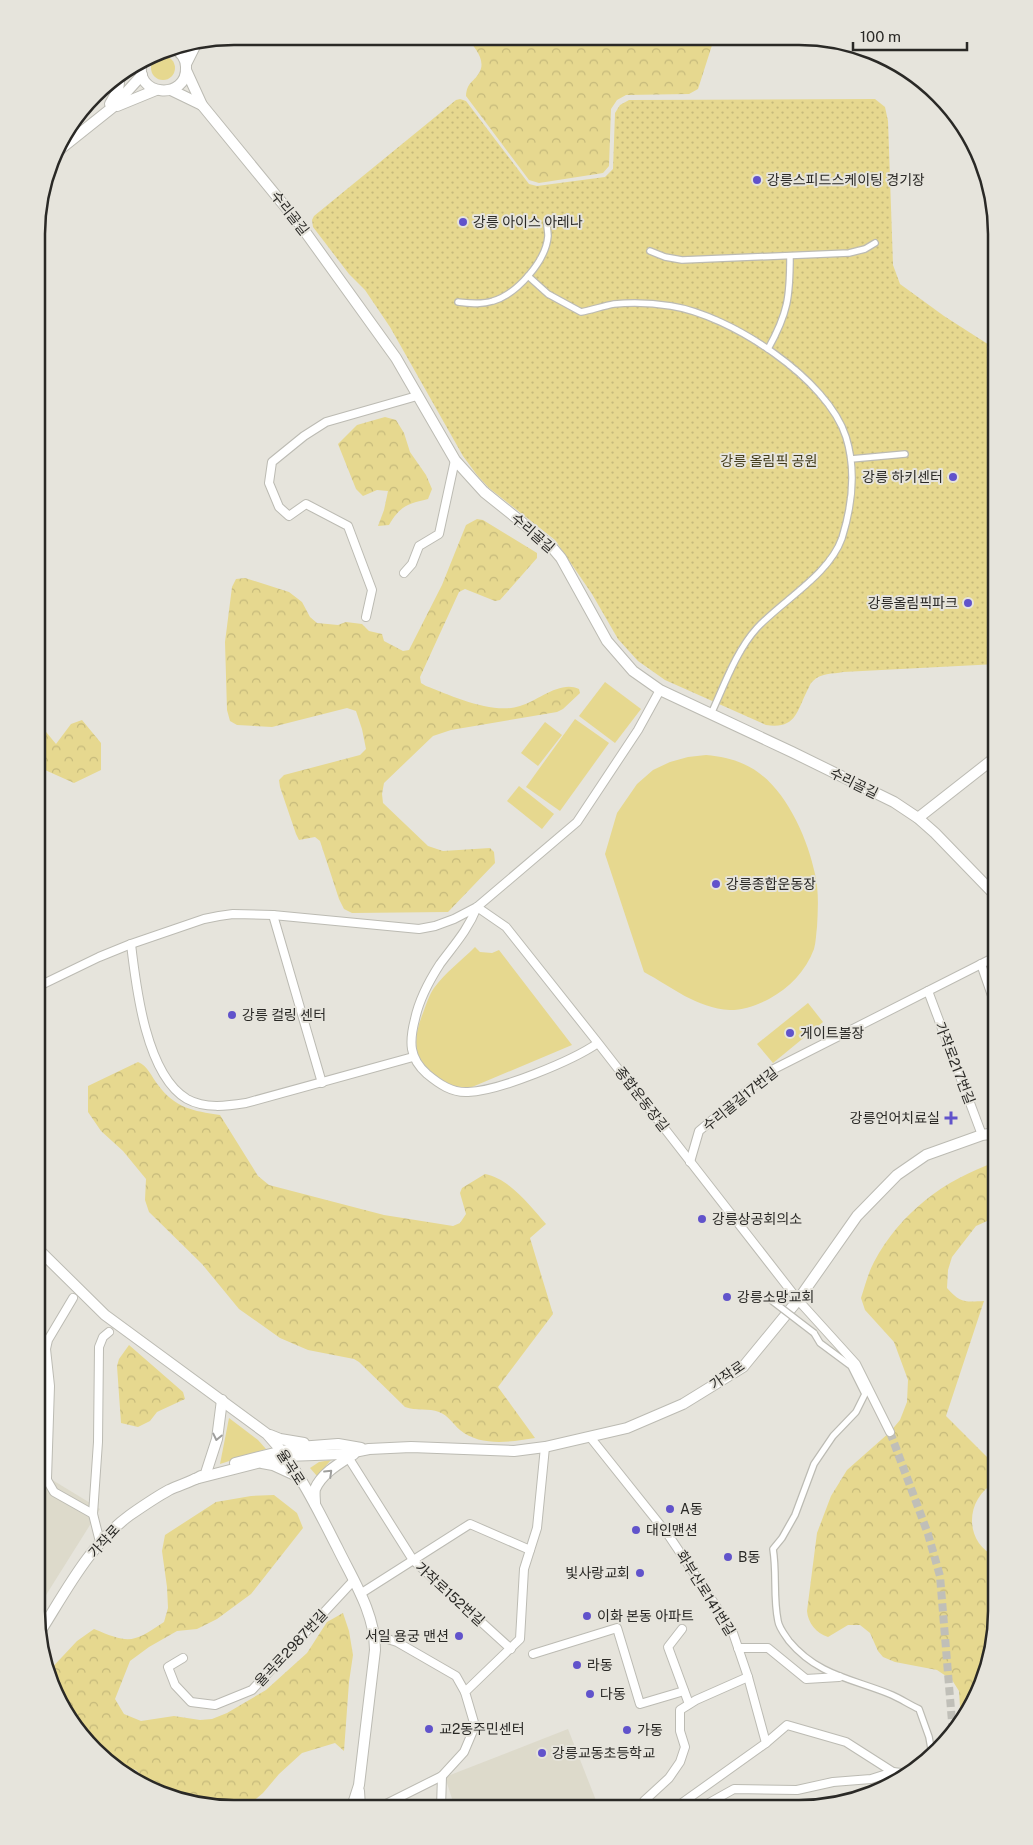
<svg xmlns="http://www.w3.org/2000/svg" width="1033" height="1845" viewBox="0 0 1033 1845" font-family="'Public Sans','Noto Sans KR',sans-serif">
<defs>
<pattern id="forest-crowns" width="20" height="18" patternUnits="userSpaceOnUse" patternTransform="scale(1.25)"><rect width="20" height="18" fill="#e6d88f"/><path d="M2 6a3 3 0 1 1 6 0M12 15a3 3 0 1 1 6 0" fill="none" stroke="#c5b97b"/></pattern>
<pattern id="park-dots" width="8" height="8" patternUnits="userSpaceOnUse" patternTransform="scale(1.25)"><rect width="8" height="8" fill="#e6d88f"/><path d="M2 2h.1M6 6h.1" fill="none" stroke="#c5b97b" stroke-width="1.8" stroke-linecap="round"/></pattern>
</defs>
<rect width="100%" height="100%" fill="#e6e4dc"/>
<g fill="#dddacb">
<polygon points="36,1470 100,1509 36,1611"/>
<polygon points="568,1729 599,1808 455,1808 445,1777"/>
</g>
<g fill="#e6d88f">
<circle cx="163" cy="68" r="12"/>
<polygon points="605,682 641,709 615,743 579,716"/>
<polygon points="575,719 609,743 560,811 526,787"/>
<polygon points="545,722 562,735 538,766 521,753"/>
<path d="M706,755C726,757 743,761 759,773C788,794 808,840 815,874C819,891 818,909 817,927C816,934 816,942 814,949C806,971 789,988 769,999C757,1005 743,1010 730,1010C696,1008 672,987 644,972L605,854L617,813L637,784L653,770L670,762L688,757Z"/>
<polygon points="519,786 554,814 542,829 507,801"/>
<path d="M475,947L480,952L492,953L499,950L572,1045L465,1090C424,1076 405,1057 423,1013C426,1005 429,995 434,988C445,973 462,960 475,947Z"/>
<polygon points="808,1003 823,1022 773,1063 757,1044"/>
<polygon points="229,1418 258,1440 266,1449 220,1464"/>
<polygon points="331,1460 317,1476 310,1468 319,1462"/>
</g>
<g fill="url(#forest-crowns)">
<path d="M467,38L714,39L698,89L689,94L626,95L617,100L611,109L609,166L603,173L539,183L529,180L466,96C467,82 473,83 479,73C487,60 474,47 467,38Z"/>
<path d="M385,417L396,420L404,433L410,452L426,475L432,489L428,499C407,504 400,506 389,525L378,526L384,510L388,491L377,490L363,496L356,489L338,444L357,425Z"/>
<path d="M477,519L483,520L537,553V558L500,600L495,601L465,589L459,592L420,677L421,683L426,686C452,696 493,715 520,706C538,701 560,680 579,689L580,693L563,709L557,712L451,730L433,736L384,783L382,794L383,803L428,846L443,851L490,848L494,852L495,863L448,912L352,913L344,909L339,899L320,841L315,837L299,840L296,834L280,787L279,780L284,775L360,755L366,749L362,729L356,711L347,708L272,727L237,725L230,721L227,710L225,642L232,587L236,579L245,578L289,592L302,602L310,617L317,623L338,625L346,622L362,624L369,631L382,634L384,641L403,651L409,650L442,585L466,525Z"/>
<polygon points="82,720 101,743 101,770 74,783 45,770 37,772 37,721 56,744 71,724"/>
<path d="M138,1062C148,1066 151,1076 158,1085C175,1108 193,1111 220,1115L258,1176L269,1185L384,1215L453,1226L460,1223L466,1214L460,1193L462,1188L485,1174C509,1178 531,1207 546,1224L530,1238L553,1314L498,1387L535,1438C510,1442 481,1447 460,1430C453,1424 448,1415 439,1412C429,1408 416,1411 405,1407L359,1362L354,1359L308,1350L280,1338L239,1309L202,1264L149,1212L145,1200L146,1179L123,1151L101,1131L88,1112V1086Z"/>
<path d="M996,1162V1217L976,1226L952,1257L948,1270L947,1288C960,1303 965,1302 984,1301L946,1416L996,1466V1482C965,1498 963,1542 996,1557V1625L982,1687L955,1733L960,1707L959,1691L952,1680L937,1670L895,1662L883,1657L878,1651L870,1633L860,1625H848L828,1637C816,1633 808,1623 807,1611L817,1533L831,1496L847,1470L890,1432L900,1420L907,1402L908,1380L894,1342L865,1310L861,1298C865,1286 868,1273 874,1262C901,1212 944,1180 996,1162Z"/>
<polygon points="129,1345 183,1392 185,1399 157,1412 150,1421 138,1427 121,1423 117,1366 119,1359"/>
<path d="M274,1495L297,1513L303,1528L251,1594L217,1619L197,1629L177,1631L149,1647L130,1661L115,1699L124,1714L141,1721L174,1716L200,1720L212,1719L227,1713L266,1690L307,1653L327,1622L343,1613L349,1631L353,1655L349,1682L344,1751L335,1743L302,1753L279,1774L263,1793L246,1807H208L158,1794L136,1770L104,1760L70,1721L47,1673L77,1641L94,1629C130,1644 133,1643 164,1622L168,1608L167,1587L162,1551L165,1535L216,1502L251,1496Z"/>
</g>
<path fill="url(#park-dots)" d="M460,99L466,101L529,184L537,186L605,177L613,169L615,113L620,105L629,100L875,99L885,107L888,121L893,265L900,284L944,316L997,350V664L843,672C833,674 820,673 813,681C810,683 809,688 807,691C796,714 795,729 766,725L665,680L638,661L618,639L592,594L555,540L489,488L477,475L463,456L390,327L365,290L349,274L313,227L312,220L314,216L456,100Z"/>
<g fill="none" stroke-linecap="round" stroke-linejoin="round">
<polyline stroke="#c0bfb8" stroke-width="8" stroke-dasharray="8 4" stroke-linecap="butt" points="890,1432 928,1534 940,1576 953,1734"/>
<defs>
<g id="pedestrian">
<polyline points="650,251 665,257 682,260 849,253 865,249 875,243"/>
<path d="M528,276L548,294L581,312C592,310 603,306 614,304C633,302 653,303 671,306C730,315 828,379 846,437C856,469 852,506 842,538C829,575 783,600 757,628C736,651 724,686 711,714"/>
<path d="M458,302C469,303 481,305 493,301C517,294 546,261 548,236C548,232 547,228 547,224"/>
<path d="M768,349C788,313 790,297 790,256"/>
<polyline points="851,459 905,454"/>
<path d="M814,1333L820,1343L851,1366L865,1394L856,1412L833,1436L814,1464L795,1515L782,1538L773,1549C777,1573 773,1597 778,1621C779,1628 785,1635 789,1641C818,1676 854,1679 892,1695C901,1699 910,1705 919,1709L929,1737L932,1754"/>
</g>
<g id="minor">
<polyline points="404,573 412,564 419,546 439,534 455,460"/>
<polyline points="366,617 372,590 348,526 306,504 289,516 279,507 269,483 272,462 304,436 326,422 417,396"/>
<polyline points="273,915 322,1083"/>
<path d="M131,944C136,987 146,1075 187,1099C205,1109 227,1106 246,1103L413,1057"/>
<polyline points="981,964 997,1010"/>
<polyline points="37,987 99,957 131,944 204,919 219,916 233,914 273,915 419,929 435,926 454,919 477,907 577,822 638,730 660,690"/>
<polyline points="928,991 982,1135"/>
<path d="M598,1043C572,1061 499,1091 468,1092C452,1093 439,1084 427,1074C409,1058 409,1042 415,1019C419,1000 429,981 440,964C454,945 468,930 477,907L506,927L598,1043L798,1300L856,1364L890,1432"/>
<polyline points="690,1162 699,1131 772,1070 997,956"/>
<polyline points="590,1437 669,1536 732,1630 748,1677 696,1700 680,1710 680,1731 685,1747 680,1762 669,1778 644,1801 645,1808"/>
<polyline points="348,1457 413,1560 511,1649"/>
<polyline points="36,1461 54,1492 93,1514"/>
<polyline points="47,1478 50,1386 46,1349 48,1340 73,1298"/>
<polyline points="100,1542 93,1514 98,1442 99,1347 103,1337 109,1332"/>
<polyline points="360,1594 470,1524 530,1550"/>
<polyline points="682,1629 668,1647 689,1704"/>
<polyline points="375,1635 397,1642 456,1676 465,1692"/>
<polyline points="738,1648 768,1648 806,1679 839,1677"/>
<polyline points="533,1654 617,1628 640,1704 684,1691"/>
<polyline points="183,1658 168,1667 175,1685 191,1702 215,1705 252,1690 354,1580"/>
<polyline points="766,1743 787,1725 846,1742 893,1772 910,1774"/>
<polyline points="378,1808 442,1776 464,1752 475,1726 465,1692 520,1639 524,1569 537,1528 545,1447"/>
<polyline points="441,1808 442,1776"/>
<polyline points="675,1808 766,1743 748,1677"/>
<polyline points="700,1808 734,1789 797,1790 833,1782 871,1779 893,1772"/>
</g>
<g id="tertiary">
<path d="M142,61C132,97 188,101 186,67C186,58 181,53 174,48"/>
<polyline points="186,64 196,44"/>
<polyline points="186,70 202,105 301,226 396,358 455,460 484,492 550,545 561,558 607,641 633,671 660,690 792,752 894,802 918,818 935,833 997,897"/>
<polyline points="171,90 202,105"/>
<polyline points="110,104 118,90 120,75"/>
<polyline points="117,106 156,90"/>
<polyline points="54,154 113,107 142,75"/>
<polyline points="918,818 997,756"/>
<path d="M37,1248L105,1315L267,1434C297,1466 317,1508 337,1547C353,1580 375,1613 375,1650L359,1785L352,1807"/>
<polyline points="270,1435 280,1439 304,1443"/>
<polyline points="235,1463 299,1447 338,1444 361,1448"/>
<polyline points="262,1463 273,1465 297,1476"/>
<polyline points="206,1473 217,1439 222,1400"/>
<polyline points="195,1479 285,1456 344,1454 369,1449 411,1447 514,1451 545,1447 627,1428 683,1404 743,1367 798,1300 857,1216 897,1175 926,1155 982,1135 996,1133"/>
<path d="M315,1504C315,1499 314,1493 315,1489C322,1473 340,1463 354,1454"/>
<path d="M40,1632C66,1591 90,1544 130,1515C143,1506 156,1497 169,1490C179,1485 191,1482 201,1476"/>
<polyline points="359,1791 360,1807"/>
</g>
</defs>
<use href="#pedestrian" stroke="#bcbbb3" stroke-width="8"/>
<use href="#minor" stroke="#bcbbb3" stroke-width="10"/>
<use href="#tertiary" stroke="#bcbbb3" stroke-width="12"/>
<use href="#pedestrian" stroke="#fff" stroke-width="5.5"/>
<use href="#minor" stroke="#fff" stroke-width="8"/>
<use href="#tertiary" stroke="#fff" stroke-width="10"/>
<defs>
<polyline id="pedestrian-bridge" points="771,1300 814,1333"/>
</defs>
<use href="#pedestrian-bridge" stroke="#bcbbb3" stroke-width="8" stroke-linecap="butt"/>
<use href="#pedestrian-bridge" stroke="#fff" stroke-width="5.5"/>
</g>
<defs><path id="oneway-chevron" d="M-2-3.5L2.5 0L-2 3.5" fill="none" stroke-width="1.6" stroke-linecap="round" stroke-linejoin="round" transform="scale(1.25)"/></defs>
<g stroke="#9f9f9d">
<use href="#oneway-chevron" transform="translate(217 1437) rotate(102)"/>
<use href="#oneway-chevron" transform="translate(329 1473) rotate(-44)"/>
</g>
<g fill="#6153cb" stroke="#e6e4dc" stroke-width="2">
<circle cx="757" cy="180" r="5"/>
<circle cx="463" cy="222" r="5"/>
<circle cx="953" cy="477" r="5"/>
<circle cx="968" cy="603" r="5"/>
<circle cx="716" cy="884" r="5"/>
<circle cx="232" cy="1015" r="5"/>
<circle cx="790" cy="1033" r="5"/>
<path d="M948.5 1110.5h5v5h5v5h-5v5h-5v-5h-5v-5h5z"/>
<circle cx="702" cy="1219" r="5"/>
<circle cx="727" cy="1297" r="5"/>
<circle cx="670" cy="1509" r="5"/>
<circle cx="636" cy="1530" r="5"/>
<circle cx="728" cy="1557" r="5"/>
<circle cx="640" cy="1573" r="5"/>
<circle cx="587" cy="1616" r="5"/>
<circle cx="459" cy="1636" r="5"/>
<circle cx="577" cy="1665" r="5"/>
<circle cx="590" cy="1694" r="5"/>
<circle cx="429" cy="1729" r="5"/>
<circle cx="627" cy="1730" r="5"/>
<circle cx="542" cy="1753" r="5"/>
</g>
<g text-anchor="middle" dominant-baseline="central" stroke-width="4" stroke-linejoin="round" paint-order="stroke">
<g font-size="14" fill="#2a2926" stroke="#e6e4dc" text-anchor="start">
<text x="767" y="180">강릉스피드스케이팅 경기장</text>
<text x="473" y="222">강릉 아이스 아레나</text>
<text x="943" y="477" text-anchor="end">강릉 하키센터</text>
<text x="958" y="603" text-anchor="end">강릉올림픽파크</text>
<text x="726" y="884">강릉종합운동장</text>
<text x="242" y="1015">강릉 컬링 센터</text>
<text x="800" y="1033">게이트볼장</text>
<text x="940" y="1118" text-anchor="end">강릉언어치료실</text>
<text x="712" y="1219">강릉상공회의소</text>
<text x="737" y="1297">강릉소망교회</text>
<text x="680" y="1509">A동</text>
<text x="646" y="1530">대인맨션</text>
<text x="738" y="1557">B동</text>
<text x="630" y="1573" text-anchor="end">빛사랑교회</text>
<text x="597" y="1616">이화 본동 아파트</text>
<text x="449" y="1636" text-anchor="end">서일 용궁 맨션</text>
<text x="587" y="1665">라동</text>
<text x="600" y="1694">다동</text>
<text x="439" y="1729">교2동주민센터</text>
<text x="637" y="1730">가동</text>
<text x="552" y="1753">강릉교동초등학교</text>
</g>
<g font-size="14" fill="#2a2926" stroke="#e6e4dc">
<text transform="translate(290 213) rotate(52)">수리골길</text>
<text transform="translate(533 533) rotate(41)">수리골길</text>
<text transform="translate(854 783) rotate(26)">수리골길</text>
<text transform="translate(955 1063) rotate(69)">가작로217번길</text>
<text transform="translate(642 1099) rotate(52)">종합운동장길</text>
<text transform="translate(740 1099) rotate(-39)">수리골길17번길</text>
<text transform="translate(727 1375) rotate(-35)">가작로</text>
<text transform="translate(291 1467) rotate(57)">율곡로</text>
<text transform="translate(104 1541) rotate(-48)">가작로</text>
<text transform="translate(706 1593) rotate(58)">화부산로141번길</text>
<text transform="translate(450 1594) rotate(42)">가작로152번길</text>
<text transform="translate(291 1648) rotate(-47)">율곡로2987번길</text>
</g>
<g font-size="14" fill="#433c1b" stroke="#e6e4dc">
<text x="769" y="461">강릉 올림픽 공원</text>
</g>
</g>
<path d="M0 0H1033V1845H0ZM234 45H799A189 189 0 0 1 988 234V1611A189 189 0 0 1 799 1800H234A189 189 0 0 1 45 1611V234A189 189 0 0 1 234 45Z" fill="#e6e4dc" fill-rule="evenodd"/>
<path fill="none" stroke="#2a2926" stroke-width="2.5" d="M234 45H799A189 189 0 0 1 988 234V1611A189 189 0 0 1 799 1800H234A189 189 0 0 1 45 1611V234A189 189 0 0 1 234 45Z"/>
<path d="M853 42v8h114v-8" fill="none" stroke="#2a2926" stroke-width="2.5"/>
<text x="860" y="42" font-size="15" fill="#2a2926" stroke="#e6e4dc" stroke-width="4" paint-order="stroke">100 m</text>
</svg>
